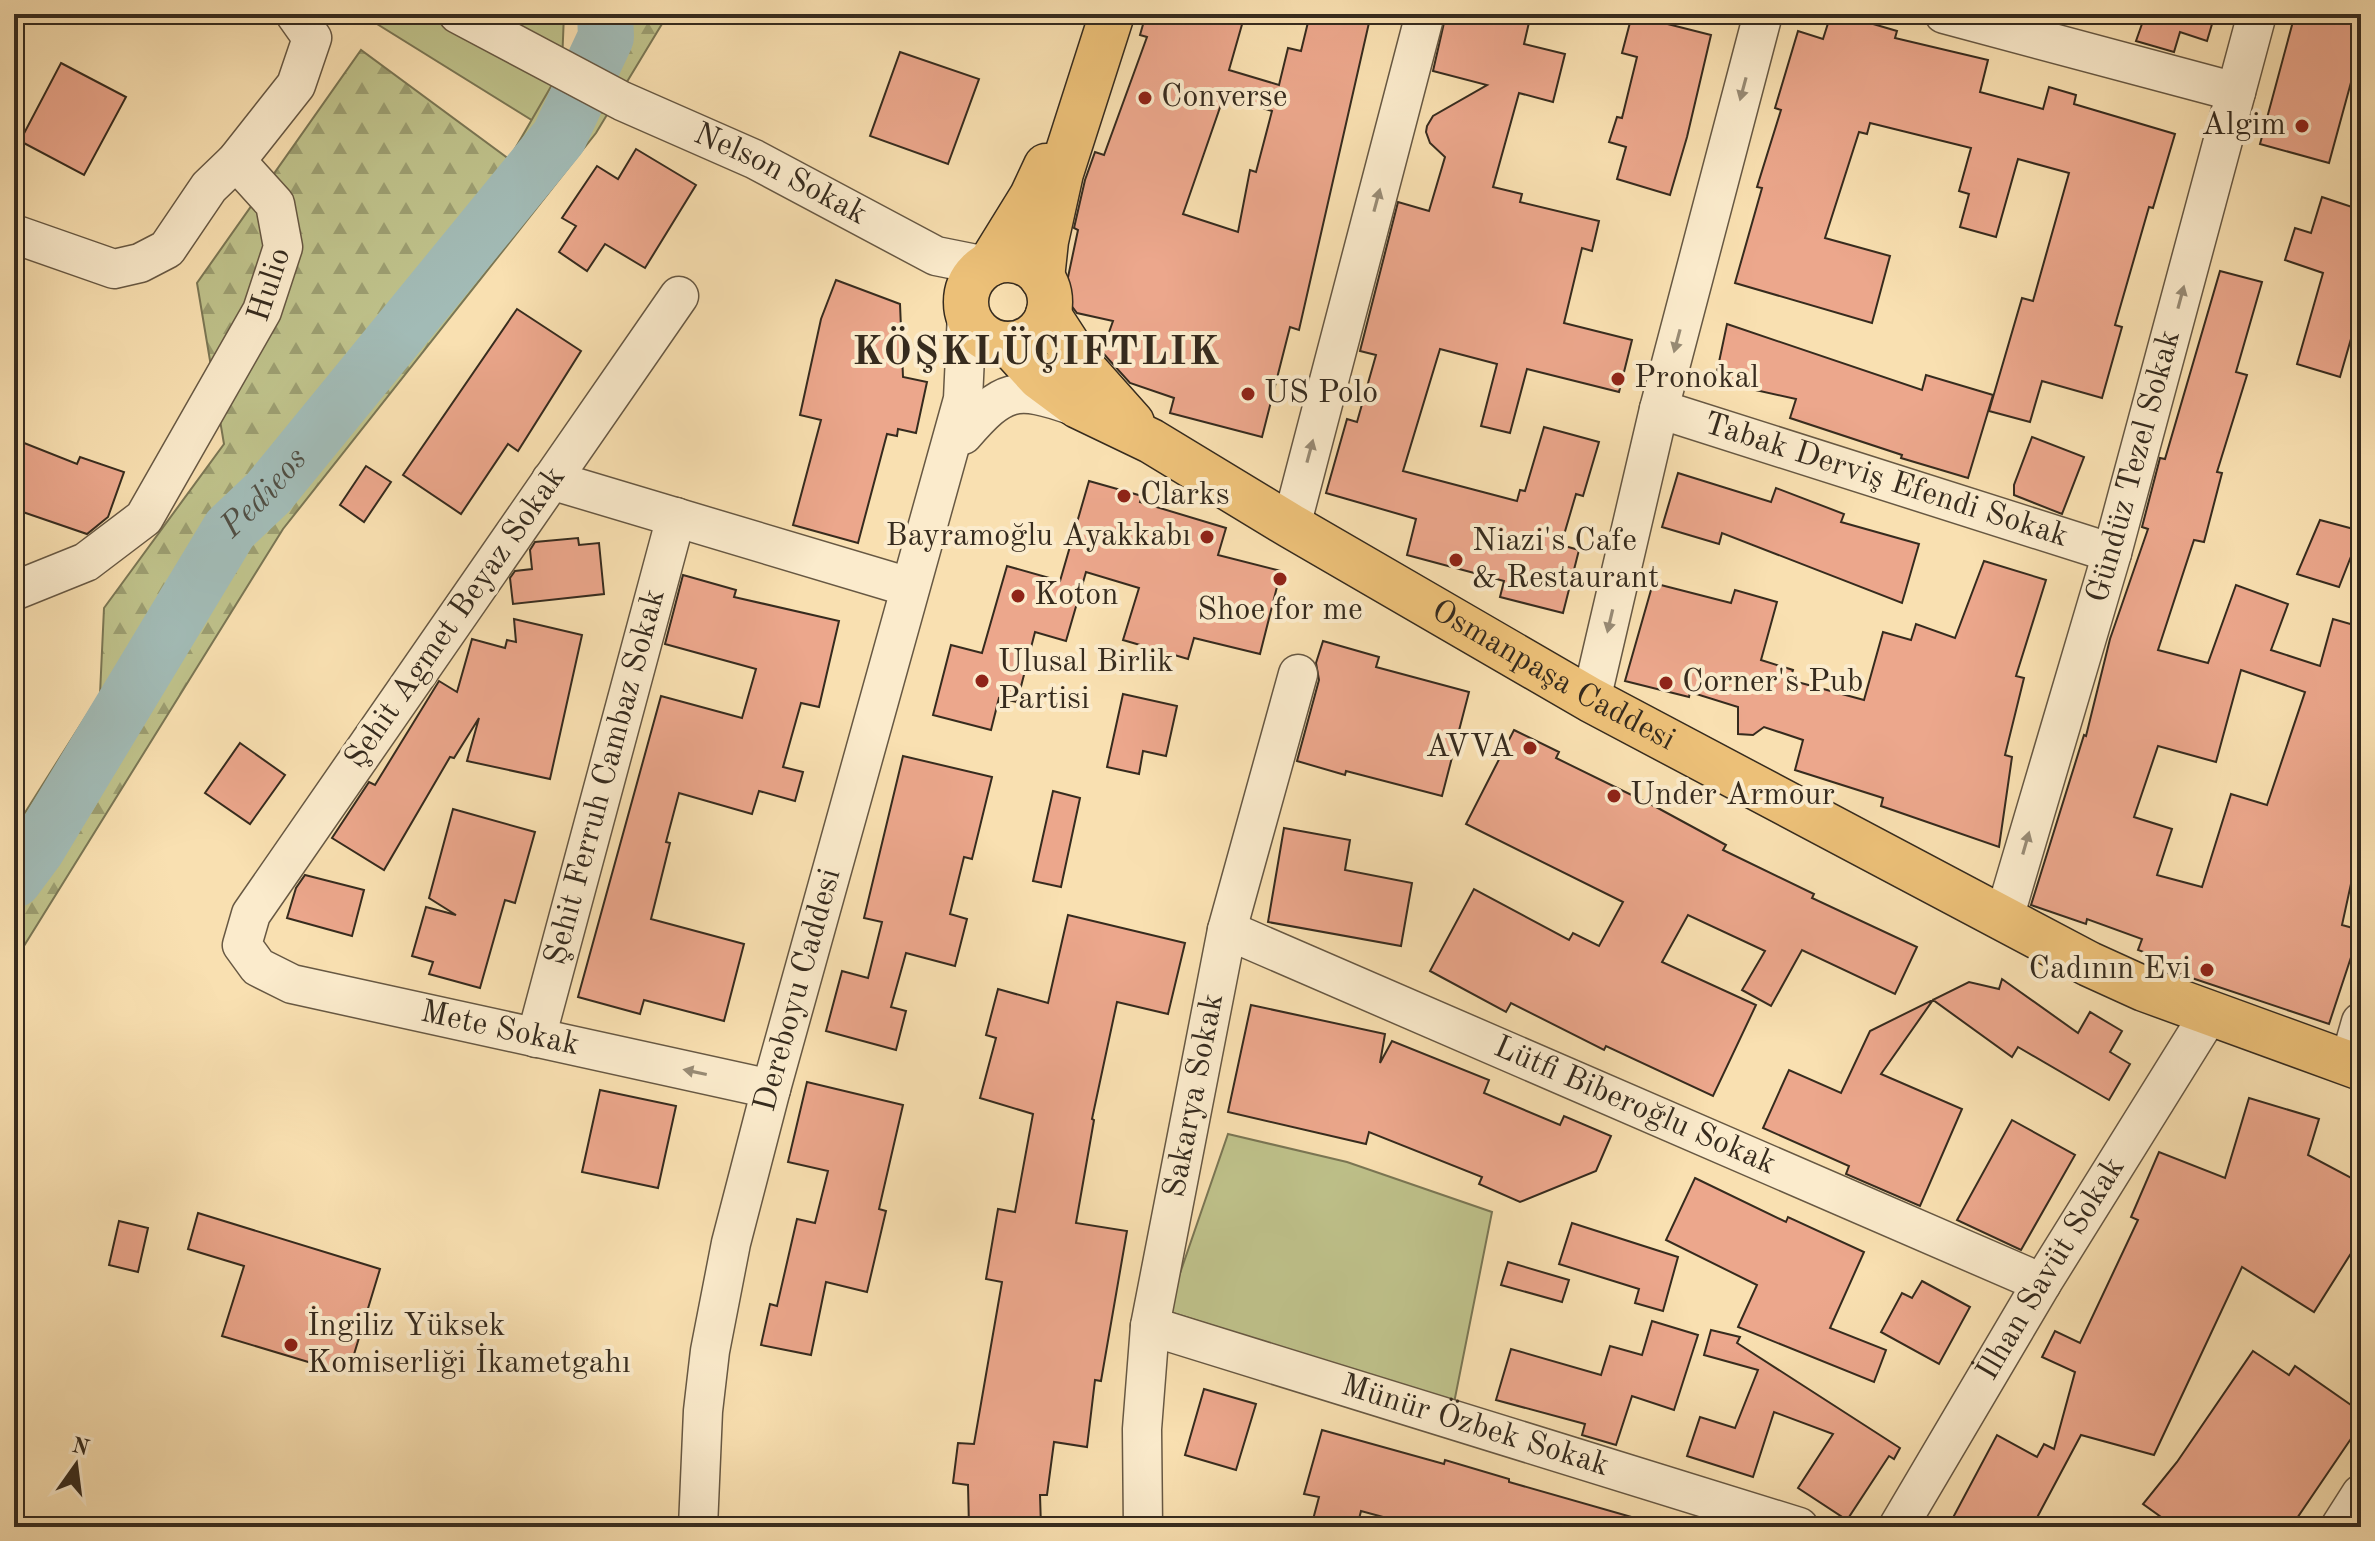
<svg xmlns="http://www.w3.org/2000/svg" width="2375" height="1541" viewBox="0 0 2375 1541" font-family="'Old Standard TT',serif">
<defs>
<pattern id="forest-firs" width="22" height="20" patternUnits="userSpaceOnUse" patternTransform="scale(2)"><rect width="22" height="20" fill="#bfc28b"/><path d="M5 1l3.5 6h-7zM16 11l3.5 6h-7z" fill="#9c9e71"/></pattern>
</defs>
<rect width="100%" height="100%" fill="#f9e0b1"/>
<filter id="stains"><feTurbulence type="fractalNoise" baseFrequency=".0025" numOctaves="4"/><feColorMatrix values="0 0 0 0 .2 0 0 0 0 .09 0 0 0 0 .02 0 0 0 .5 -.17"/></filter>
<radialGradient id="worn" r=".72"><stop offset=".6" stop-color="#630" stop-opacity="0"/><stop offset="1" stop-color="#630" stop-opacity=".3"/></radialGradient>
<g fill="#bfc28b" stroke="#7a7654" stroke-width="2">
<polygon points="361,14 564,14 559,137"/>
<polygon points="1228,1134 1347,1162 1492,1212 1454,1403 1167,1311"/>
</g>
<polygon fill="url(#forest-firs)" stroke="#7a7654" stroke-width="2" points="581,14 668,14 596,133 283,529 14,962 14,830 100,694 104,608 224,444 197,283 361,50 509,159 582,33"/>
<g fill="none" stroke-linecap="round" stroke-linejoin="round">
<path stroke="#a2bbb6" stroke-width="56" id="s1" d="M14,880L37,849L230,529L268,493L559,137L606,37L605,14"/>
</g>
<g fill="#eca78c" stroke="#362b1e" stroke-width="2" fill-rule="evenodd">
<path d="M1146,14H1245L1229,70L1279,85L1288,48L1301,51L1310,14H1371L1299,330L1290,327L1262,437L1170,413L1174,398L1130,383L1102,352L1113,321L1077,313L1064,296L1078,230L1074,228L1085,180L1095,152L1104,155L1147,37L1140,35ZM1224,96L1272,111L1256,172L1250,170L1238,232L1183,214Z"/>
<polygon points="1446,14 1531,14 1524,44 1565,54 1553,102 1519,93 1493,187 1522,194 1520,202 1599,221 1592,251 1582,248 1564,323 1632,340 1619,392 1527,369 1510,433 1481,426 1497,364 1440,349 1403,471 1517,501 1520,490 1525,491 1544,427 1599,442 1583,496 1576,494 1561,545 1579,550 1563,613 1500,597 1504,581 1407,555 1416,519 1326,493 1347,419 1357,422 1376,355 1360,351 1398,202 1429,211 1445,157 1430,143 1426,132 1427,126 1433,116 1487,85 1433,71"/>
<polygon points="1831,14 1839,14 1897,31 1895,38 1988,60 1980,92 2043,109 2049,87 2076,95 2074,104 2175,134 2153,208 2149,207 2115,325 2122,327 2102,398 2042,381 2030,422 1989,411 2022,298 2033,301 2069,173 2018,159 1996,237 1960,227 1969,194 1959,191 1971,148 1870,123 1867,134 1859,132 1825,238 1890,256 1872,323 1735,283 1762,188 1757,187 1781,110 1775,108 1798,31 1823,39"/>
<polygon points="2140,14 2215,14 2207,41 2180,32 2174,52 2136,41 2143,21 2139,20"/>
<polygon points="2295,14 2361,14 2361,78 2353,75 2329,163 2260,144"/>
<polygon points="1632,15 1711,35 1687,137 1670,195 1617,179 1626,147 1609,142 1617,117 1622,118 1637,57 1622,53"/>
<polygon points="900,52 979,79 948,164 870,136"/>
<polygon points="61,63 126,97 84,175 20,141"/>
<polygon points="636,149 696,185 645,268 605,244 587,271 559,252 576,226 562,218 597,166 618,179"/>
<polygon points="2322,197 2361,210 2361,304 2340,377 2297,364 2323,273 2285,260 2295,228 2311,233"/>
<path d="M2220,271L2262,282L2236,372L2247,375L2217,472L2222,473L2204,542L2194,540L2158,650L2208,663L2236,585L2288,604L2271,650L2320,666L2333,619L2361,627V838L2342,925L2360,930L2329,1024L2174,972L2176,964L2138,950L2142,939L2087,919L2086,924L2031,905L2084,735L2086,736L2110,639L2148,529L2142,527L2160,458L2165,459ZM2241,670L2305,692L2267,805L2231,794L2202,887L2157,875L2172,829L2134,817L2158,746L2216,762Z"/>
<polygon points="836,280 900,304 903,377 927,382 916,433 898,429 897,436 887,434 858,543 793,525 821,420 800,415 821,319"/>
<polygon points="517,309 581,351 518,451 508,444 461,514 403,475"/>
<polygon points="1727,324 1922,390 1926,375 1993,395 1968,478 1901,458 1902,455 1790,418 1796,399 1715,381"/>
<polygon points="2032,437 2084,457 2062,514 2014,495 2014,485"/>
<polygon points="14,439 77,464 80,457 124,472 108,517 87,534 14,509"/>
<polygon points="366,466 391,482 364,522 340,505"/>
<polygon points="1678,473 1771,502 1776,488 1844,514 1841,522 1919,544 1902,603 1722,533 1719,544 1662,527"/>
<polygon points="1089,481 1142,496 1140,502 1226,528 1218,555 1281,571 1260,654 1194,638 1188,659 1123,640 1139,588 1086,572 1066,641 1035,632 1017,702 999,698 991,730 933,715 951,645 982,653 1007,566 1060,581"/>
<polygon points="2320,520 2361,531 2339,587 2297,574"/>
<polygon points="578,538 579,545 599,543 604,594 513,604 510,578 515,571 532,569 530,550 535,542"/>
<polygon points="1984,561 2046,580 2016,676 2024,678 2005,755 2012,757 1999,847 1881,806 1883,798 1795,770 1803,740 1764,727 1753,735 1738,734 1738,707 1690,692 1689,697 1625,681 1653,583 1731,603 1735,590 1777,602 1761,660 1793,670 1790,680 1864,700 1883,632 1911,640 1916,624 1955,638"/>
<polygon points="683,575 736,590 734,597 839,621 819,707 801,703 783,767 803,772 795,801 759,791 752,814 679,793 666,842 670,843 651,919 744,944 724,1021 644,1000 640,1014 578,997 661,696 742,718 756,669 665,644"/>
<polygon points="514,619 582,635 550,779 467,761 479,718 454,758 450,757 384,870 332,838 369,782 375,785 439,681 457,692 472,639 505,648 507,640 516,642"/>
<polygon points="1323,641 1379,657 1376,667 1469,692 1442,796 1346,771 1345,775 1297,761 1319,680 1316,663"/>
<polygon points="1123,694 1177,706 1166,756 1143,751 1139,774 1107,767"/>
<polygon points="1514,730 1559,752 1556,758 1656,807 1726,845 1723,850 1814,894 1812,898 1917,947 1895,994 1802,950 1771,1006 1742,990 1765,951 1688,915 1662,962 1756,1005 1713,1096 1606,1046 1604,1050 1511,1003 1506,1012 1430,971 1474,889 1569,940 1573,933 1599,946 1623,902 1466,824"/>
<polygon points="240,743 285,775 250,824 205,793"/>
<polygon points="903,756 992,777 972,859 964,857 950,914 967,919 955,966 906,953 891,1007 906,1011 896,1050 826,1031 842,971 868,978 882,922 864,918"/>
<polygon points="1053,791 1080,798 1061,887 1033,881"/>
<polygon points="453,809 535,832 515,903 505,900 480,988 429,974 433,962 412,956 426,907 456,915 429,898"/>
<polygon points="1284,828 1350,840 1345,870 1412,883 1401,946 1268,922"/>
<polygon points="305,875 364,890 352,936 287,918 296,888"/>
<polygon points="1068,915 1185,943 1168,1014 1117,1002 1092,1119 1094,1120 1076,1223 1127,1231 1101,1381 1095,1380 1087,1447 1054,1442 1047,1495 1040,1495 1041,1527 969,1527 968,1485 953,1483 958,1443 974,1444 1002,1282 986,1279 998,1209 1015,1212 1033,1114 980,1098 996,1038 986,1035 998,989 1048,1003"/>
<polygon points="2002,979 2078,1033 2090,1012 2122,1031 2110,1052 2130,1064 2109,1100 2018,1047 2012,1057 1933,1000 1881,1074 1962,1109 1920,1206 1846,1174 1849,1166 1763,1128 1789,1070 1841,1093 1870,1031 1969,982 1999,989"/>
<polygon points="1251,1005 1385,1034 1380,1063 1392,1041 1489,1080 1484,1093 1560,1125 1564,1116 1611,1136 1596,1171 1520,1202 1479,1184 1482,1177 1369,1132 1366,1144 1228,1112"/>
<polygon points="807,1082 903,1105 879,1209 886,1211 867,1292 826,1282 811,1355 761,1345 770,1304 777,1306 797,1219 815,1223 828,1171 788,1162"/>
<polygon points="600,1090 676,1106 658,1188 582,1172"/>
<polygon points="2249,1098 2319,1119 2308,1155 2361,1183 2361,1262 2350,1255 2314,1312 2242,1267 2154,1455 2081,1435 2032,1527 1948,1527 1997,1435 2037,1457 2044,1444 2054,1449 2075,1372 2042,1357 2055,1331 2080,1343 2138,1220 2131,1217 2159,1152 2225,1178"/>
<polygon points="2012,1120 2075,1155 2021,1250 1957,1220"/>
<polygon points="1695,1178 1786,1222 1788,1217 1864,1252 1830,1328 1886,1350 1874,1382 1738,1327 1757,1285 1666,1240"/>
<polygon points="198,1213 380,1269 348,1374 222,1336 244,1266 188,1249"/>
<polygon points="119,1221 148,1228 138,1272 109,1265"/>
<polygon points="1572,1223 1678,1257 1663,1311 1635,1303 1639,1289 1559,1264"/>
<polygon points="1508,1262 1569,1280 1562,1302 1501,1285"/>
<polygon points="1922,1281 1970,1307 1939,1364 1881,1332 1902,1293 1912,1298"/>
<polygon points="1652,1321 1698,1335 1674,1410 1632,1396 1616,1445 1582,1435 1585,1424 1496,1400 1511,1349 1601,1375 1610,1346 1642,1355"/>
<polygon points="1711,1330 1740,1337 1737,1343 1900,1448 1894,1459 1889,1456 1847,1520 1798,1488 1833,1434 1774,1412 1753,1477 1687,1456 1700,1417 1735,1428 1758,1370 1704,1355"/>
<polygon points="2253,1351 2289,1375 2295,1366 2361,1412 2361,1424 2291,1527 2175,1527 2143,1504 2177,1462"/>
<polygon points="1204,1389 1256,1404 1236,1470 1185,1455"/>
<polygon points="1322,1430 1444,1464 1445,1460 1509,1479 1509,1482 1642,1520 1641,1527 1420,1527 1361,1511 1357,1527 1311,1527 1319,1497 1304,1494"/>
</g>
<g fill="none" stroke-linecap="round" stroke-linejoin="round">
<defs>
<g id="minor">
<path id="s2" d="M458,14L622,101L754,159L936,256L986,266"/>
<polyline points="1944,14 2236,92"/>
<polyline points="14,234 114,269 140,263 167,249 209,187 236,161 296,85 312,38 295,14"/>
<path id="s3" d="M679,296L251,914L242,945L258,967L292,984L771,1089"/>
<path id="s4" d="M1659,409L2112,553"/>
<path d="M963,435C1003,389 1015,385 1074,406"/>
<polyline points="551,480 909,587"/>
<polyline points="1291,526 1425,14"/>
<path id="s5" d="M14,591L86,562L144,518L262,311L283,247L275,204L236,161"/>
<polyline points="1591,700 1659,409 1763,14"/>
<path id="s6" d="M2004,918L2112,553L2257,14"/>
<path id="s7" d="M1227,930L2042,1283"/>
<path id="s8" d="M536,1038L676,517"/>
<polyline points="2349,1064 2361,1022"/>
<path id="s9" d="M1150,1326L1799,1527"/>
<path id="s10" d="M698,1527L703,1411L710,1351L731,1243L771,1089L963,399L967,313"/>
<path id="s11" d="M1143,1527L1142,1429L1150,1326L1227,930L1298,674"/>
<path id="s12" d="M1898,1527L2042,1283L2210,1013"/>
<polyline points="2340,1527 2361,1494"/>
</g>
<g id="major">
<circle cx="1008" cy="302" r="42"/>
<polyline points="990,264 1032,196 1046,166"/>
<polyline points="1042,278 1046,241 1061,173 1112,14"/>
<polyline points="1048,314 1083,368 1132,423"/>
<path id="s13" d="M1009,344L1039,377L1078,406L1151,441L1291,526L1591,700L2089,964L2144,989L2361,1068"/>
</g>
</defs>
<use href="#minor" stroke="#675843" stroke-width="41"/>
<use href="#major" stroke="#362b1e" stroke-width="47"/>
<use href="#minor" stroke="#fbebcc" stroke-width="38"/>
<use href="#major" stroke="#ecc078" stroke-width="44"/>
</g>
<defs><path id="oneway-solid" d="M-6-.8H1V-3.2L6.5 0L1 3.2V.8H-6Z" transform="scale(2)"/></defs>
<g fill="#988b75">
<use href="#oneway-solid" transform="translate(1743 89) rotate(105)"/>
<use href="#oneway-solid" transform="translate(1377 200) rotate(-75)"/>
<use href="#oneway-solid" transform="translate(2181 297) rotate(-75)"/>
<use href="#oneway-solid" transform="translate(1677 341) rotate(105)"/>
<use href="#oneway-solid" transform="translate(1310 451) rotate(-75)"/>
<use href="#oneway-solid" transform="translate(1610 621) rotate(103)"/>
<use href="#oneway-solid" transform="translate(2026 843) rotate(-74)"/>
<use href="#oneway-solid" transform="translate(695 1072) rotate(-168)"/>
</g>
<g fill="#8f2418" stroke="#fbebcc" stroke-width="3">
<circle cx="1145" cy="98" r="8"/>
<circle cx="2302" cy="126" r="8"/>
<circle cx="1618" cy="379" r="8"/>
<circle cx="1248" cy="394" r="8"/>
<circle cx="1124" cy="496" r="8"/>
<circle cx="1207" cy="537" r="8"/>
<circle cx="1456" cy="560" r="8"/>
<circle cx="1280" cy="579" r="8"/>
<circle cx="1018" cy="596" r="8"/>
<circle cx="982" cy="681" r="8"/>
<circle cx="1666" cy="683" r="8"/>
<circle cx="1530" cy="748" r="8"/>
<circle cx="1614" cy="796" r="8"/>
<circle cx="2207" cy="970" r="8"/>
<circle cx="291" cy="1345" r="8"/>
</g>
<g text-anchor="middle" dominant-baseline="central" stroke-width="8" stroke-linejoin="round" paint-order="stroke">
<g font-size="32" fill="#362b1e" stroke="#fbebcc" text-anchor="start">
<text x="1161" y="98">Converse</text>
<text x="2286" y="126" text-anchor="end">Algim</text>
<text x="1634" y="379">Pronokal</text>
<text x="1264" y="394">US Polo</text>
<text x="1140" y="496">Clarks</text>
<text x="1191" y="537" text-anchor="end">Bayramoğlu Ayakkabı</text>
<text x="1472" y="542">Niazi's Cafe<tspan x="1472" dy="37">&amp; Restaurant</tspan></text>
<text x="1034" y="596">Koton</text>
<text x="1280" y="611" text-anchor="middle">Shoe for me</text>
<text x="998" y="663">Ulusal Birlik<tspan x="998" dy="37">Partisi</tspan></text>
<text x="1682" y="683">Corner's Pub</text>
<text x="1514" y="748" text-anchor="end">AVVA</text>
<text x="1630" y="796">Under Armour</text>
<text x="2191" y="970" text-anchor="end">Cadının Evi</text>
<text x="307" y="1327">İngiliz Yüksek<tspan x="307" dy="37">Komiserliği İkametgahı</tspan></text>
</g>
<g font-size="32" fill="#362b1e" stroke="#fbebcc">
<text stroke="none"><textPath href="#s2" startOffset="360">Nelson Sokak</textPath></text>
<text stroke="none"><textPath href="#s5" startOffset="416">Hulio</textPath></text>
<text stroke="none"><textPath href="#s6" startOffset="470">Gündüz Tezel Sokak</textPath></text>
<text stroke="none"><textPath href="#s4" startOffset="238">Tabak Derviş Efendi Sokak</textPath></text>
<text transform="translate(456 618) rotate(-55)">Şehit Agmet Beyaz Sokak</text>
<text stroke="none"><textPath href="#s13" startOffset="640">Osmanpaşa Caddesi</textPath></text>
<text stroke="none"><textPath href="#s8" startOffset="270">Şehit Ferruh Cambaz Sokak</textPath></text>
<text stroke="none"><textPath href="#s10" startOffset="548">Dereboyu Caddesi</textPath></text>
<text stroke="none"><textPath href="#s3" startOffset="1062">Mete Sokak</textPath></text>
<text stroke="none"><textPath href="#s11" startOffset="436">Sakarya Sokak</textPath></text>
<text stroke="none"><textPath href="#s7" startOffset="444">Lütfi Biberoğlu Sokak</textPath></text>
<text stroke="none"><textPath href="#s12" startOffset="300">İlhan Savüt Sokak</textPath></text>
<text stroke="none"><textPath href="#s9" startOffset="340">Münür Özbek Sokak</textPath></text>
</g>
<g font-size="34" font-style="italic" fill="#514f44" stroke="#fbebcc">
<text stroke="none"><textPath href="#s1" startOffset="462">Pedieos</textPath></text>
</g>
<g font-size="40" font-weight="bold" letter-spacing="2" fill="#362b1e" stroke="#fbebcc">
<text x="1037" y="354">KÖŞKLÜÇIFTLIK</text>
</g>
</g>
<rect width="2375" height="1541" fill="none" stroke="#f9e0b1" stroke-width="48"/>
<rect x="16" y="16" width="2343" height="1509" fill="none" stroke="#362b1e" stroke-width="4"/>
<rect x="24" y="24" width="2327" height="1493" fill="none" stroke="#362b1e" stroke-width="2"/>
<g transform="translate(76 1465) rotate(14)" stroke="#fbebcc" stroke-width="6" paint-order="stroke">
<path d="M0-6L14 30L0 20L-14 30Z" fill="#362b1e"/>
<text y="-12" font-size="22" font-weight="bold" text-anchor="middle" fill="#362b1e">N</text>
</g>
<rect width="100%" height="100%" filter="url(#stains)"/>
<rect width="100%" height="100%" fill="url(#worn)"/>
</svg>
